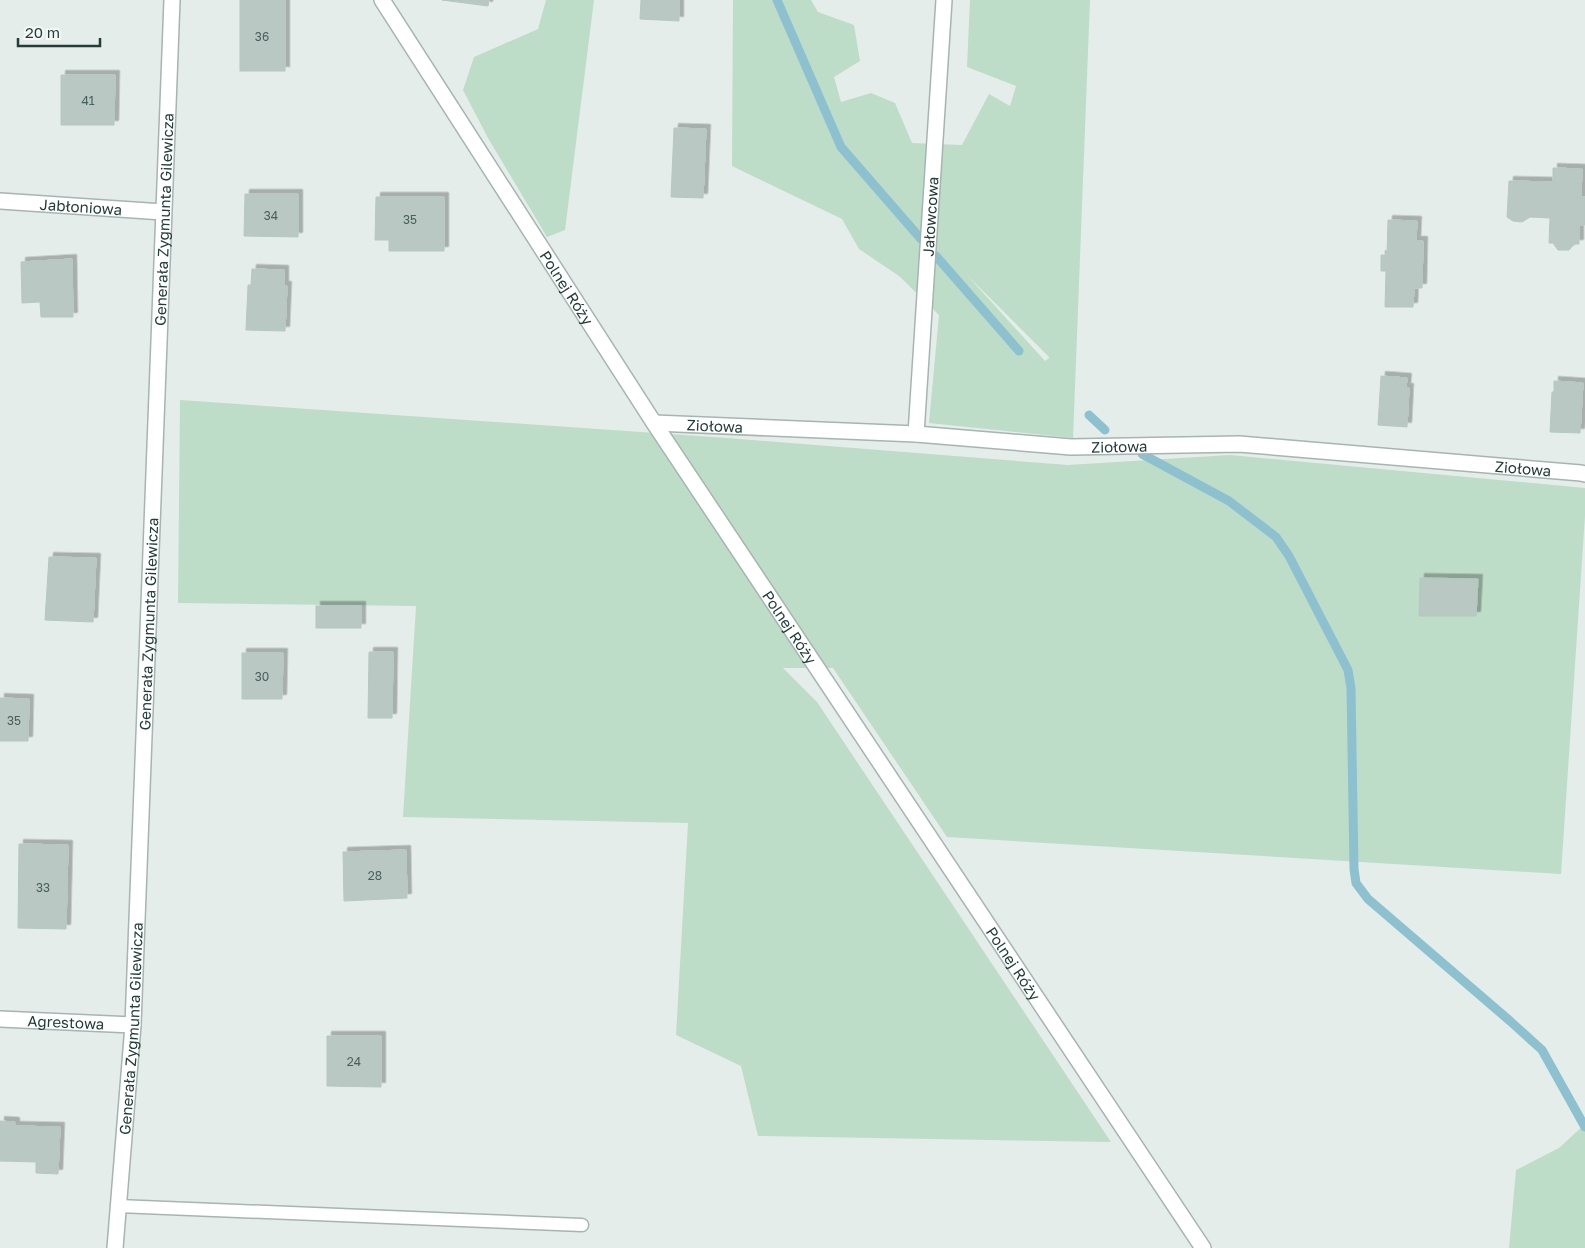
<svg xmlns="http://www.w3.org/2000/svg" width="1585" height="1248" viewBox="0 0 1585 1248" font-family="'Golos Text',sans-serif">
<defs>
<filter id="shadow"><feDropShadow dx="4.5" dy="-4.5" stdDeviation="0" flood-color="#0004"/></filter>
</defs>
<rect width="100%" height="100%" fill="#e4edea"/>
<g fill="#bdddc8" fill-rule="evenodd">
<polygon points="546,0 594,0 565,230 547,237 488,138 463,90 474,57 538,29"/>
<path d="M733,0H811L818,12L854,25L860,61L834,77L841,102L871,93L895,103L912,143L962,145L989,94L1010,106L1016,86L967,67L970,0H1090L1073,438L929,423L939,315L899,276L859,249L842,219L732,166ZM967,275L1049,357V358L1045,361Z"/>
<polygon points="180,400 727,438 1068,465 1230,455 1585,488 1585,516 1561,874 947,837 833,668 783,668 817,702 1111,1142 758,1136 741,1066 676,1035 688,823 403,817 416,606 178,603"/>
<polygon points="1585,1124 1585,1248 1509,1248 1516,1170 1559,1148"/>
</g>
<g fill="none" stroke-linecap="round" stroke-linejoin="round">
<g stroke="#8dc1d0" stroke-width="9">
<polyline points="777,0 841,147 921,239"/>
<polyline points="936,256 1019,351"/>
<polyline points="1089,415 1105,430"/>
<polyline points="1142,454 1229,501 1276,537 1289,556 1348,670 1351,688 1354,869 1356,883 1368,899 1510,1021 1542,1050 1585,1127"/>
</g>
</g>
<g fill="#b9c8c3" stroke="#b6c7c1" filter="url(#shadow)">
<rect x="240" y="0" width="45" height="71"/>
<polygon points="442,0 489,0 488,6"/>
<polygon points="641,0 679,0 679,21 640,19"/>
<polygon points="61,75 115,75 114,125 61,125"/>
<polygon points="674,128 706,129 703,198 671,197"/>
<polygon points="1553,168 1582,169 1581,197 1585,197 1585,225 1579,225 1579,244 1574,244 1569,250 1558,250 1553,243 1549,243 1550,218 1530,217 1522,222 1513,221 1507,217 1509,181 1553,182"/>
<polygon points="245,194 298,194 298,237 244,236"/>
<polygon points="376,197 444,197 444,251 389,251 389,240 375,240"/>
<polygon points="1388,220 1417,221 1416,241 1423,241 1422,288 1414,288 1413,307 1385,307 1386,271 1381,271 1381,255 1387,255"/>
<polygon points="72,259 73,317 41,317 40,302 22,303 21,262"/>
<polygon points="252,269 284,270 284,286 287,286 285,331 246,330 248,285 251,285"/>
<polygon points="1381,376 1407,378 1406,388 1409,388 1407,427 1378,425"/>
<polygon points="1554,381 1583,383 1580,433 1550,432 1552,392 1554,392"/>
<polygon points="49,557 96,558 93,622 45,620"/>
<polygon points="1420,578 1478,579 1476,616 1419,616"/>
<rect x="316" y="606" width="45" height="22"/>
<polygon points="369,652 393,652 392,718 368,718"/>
<polygon points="242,653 283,653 282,699 242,699"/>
<polygon points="0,698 29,699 28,741 0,741"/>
<polygon points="19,844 68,845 66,929 18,928"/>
<polygon points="406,850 407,898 344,901 343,852"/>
<polygon points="327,1036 381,1036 381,1087 327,1086"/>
<polygon points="0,1121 15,1122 15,1126 60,1127 58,1174 36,1173 36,1162 0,1161"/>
</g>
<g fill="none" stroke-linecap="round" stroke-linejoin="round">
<defs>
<polyline id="service" points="118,1206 582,1225"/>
<g id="minor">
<path id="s1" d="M382,0L654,423L1203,1248"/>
<path id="s2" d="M0,201L163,212"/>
<path id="s3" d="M654,423L916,434L1071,447L1239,444L1581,473L1585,474"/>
<path id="s4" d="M916,434L944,0"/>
<path id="s5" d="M0,1019L133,1025"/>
<path id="s6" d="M115,1248L133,1025L172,0"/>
</g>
</defs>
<use href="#service" stroke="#a6b5b1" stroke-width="15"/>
<use href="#minor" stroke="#a6b5b1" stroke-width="18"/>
<use href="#service" stroke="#fff" stroke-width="12"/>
<use href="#minor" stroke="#fff" stroke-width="15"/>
</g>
<g text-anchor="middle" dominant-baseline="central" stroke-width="5" stroke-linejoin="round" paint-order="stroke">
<g font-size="12" fill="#48605c">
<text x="262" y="36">36</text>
<text x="88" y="100">41</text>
<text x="271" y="215">34</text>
<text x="410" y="219">35</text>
<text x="262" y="676">30</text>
<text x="14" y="720">35</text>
<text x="375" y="875">28</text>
<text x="43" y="887">33</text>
<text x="354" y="1061">24</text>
</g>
<g font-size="15" fill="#233e39" stroke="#f4f9f7">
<text stroke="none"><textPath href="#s2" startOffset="81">Jabłoniowa</textPath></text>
<text stroke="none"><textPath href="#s4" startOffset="218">Jałowcowa</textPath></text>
<text stroke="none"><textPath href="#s6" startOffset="1030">Generała Zygmunta Gilewicza</textPath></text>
<text stroke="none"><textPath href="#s1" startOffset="342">Polnej Róży</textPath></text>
<text stroke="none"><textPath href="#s3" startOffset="61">Ziołowa</textPath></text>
<text stroke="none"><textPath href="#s3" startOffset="466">Ziołowa</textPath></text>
<text stroke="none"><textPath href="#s3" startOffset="871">Ziołowa</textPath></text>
<text stroke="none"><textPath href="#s6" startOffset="625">Generała Zygmunta Gilewicza</textPath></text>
<text stroke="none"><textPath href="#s1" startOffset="748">Polnej Róży</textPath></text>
<text stroke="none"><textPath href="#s1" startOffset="1152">Polnej Róży</textPath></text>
<text stroke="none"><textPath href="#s5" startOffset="66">Agrestowa</textPath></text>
<text stroke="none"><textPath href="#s6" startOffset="220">Generała Zygmunta Gilewicza</textPath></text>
</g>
</g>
<path d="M18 38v8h82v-8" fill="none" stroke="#233e39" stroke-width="2.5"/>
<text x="25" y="38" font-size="15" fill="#233e39" stroke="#f4f9f7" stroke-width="4" paint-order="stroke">20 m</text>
</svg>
